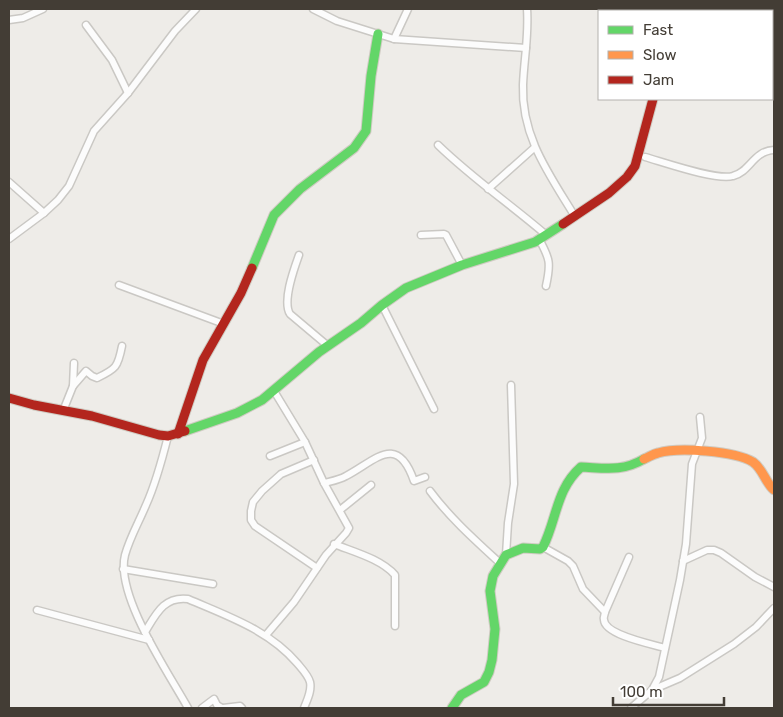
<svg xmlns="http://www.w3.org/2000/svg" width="783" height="717" viewBox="0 0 783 717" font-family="Rubik,sans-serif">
<rect width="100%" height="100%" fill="#eeece8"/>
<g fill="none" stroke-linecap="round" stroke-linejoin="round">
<defs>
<g id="street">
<polyline points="313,9 337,21 394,39 526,48"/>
<path d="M527,9C529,35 524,59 523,85C521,136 549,174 574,215"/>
<polyline points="659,11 659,9"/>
<polyline points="9,20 23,18 43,9"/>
<polyline points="86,25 112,60 128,93"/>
<polyline points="394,39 408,9"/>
<path d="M438,145C472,178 510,204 545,234"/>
<path d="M645,157C663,162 717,181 733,176C750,172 753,151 774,150"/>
<polyline points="9,182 44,213"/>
<polyline points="488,189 534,148"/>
<polyline points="421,235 444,234 446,235 462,265"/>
<polyline points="9,239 44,213 58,200 69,186 94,131 128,93 175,31 196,9"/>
<path d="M539,239C550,259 551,263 546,286"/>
<path d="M299,255C294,269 282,301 290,314L328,346"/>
<polyline points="119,285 224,324"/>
<polyline points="382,305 434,409"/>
<path d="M73,386L86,371L92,376L97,378C116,369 118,367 122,346"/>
<polyline points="63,411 73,386 74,363"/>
<path d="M168,436C162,460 156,483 146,505C139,522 130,537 125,555C115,595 168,672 188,708"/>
<polyline points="270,456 305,442"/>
<polyline points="314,460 281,474 262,491 253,502 251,511 251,520 255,526 317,568"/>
<path d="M324,483C332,481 339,480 346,476C375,461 397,432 414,481L425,477"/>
<path d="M430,491C450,518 476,541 501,564"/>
<polyline points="340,510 371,485"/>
<path d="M334,544C354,552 381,559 395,575V626"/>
<polyline points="543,547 568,561 573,566 583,589 605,612"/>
<polyline points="506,555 508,523 514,484 511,385"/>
<path d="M629,557L605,612C605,614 603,617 604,620C605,635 651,644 665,648"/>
<polyline points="683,561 707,550 714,550 721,553 755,577 774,587"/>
<polyline points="123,569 213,584"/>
<polyline points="37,610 149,640"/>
<path d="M145,632C156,614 164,596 188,599C227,616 269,630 297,663C302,669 308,675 310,682C312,691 307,700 304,708"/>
<polyline points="266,635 294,602 326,555 346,533 349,528 324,483 305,442 274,391"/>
<polyline points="652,690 659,677 680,580 686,544 692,464 702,438 700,417"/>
<polyline points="202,708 214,699 217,705 222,708"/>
<polyline points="223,708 240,706 242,708"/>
<polyline points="631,708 652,690 680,678 734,644 756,627 774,608"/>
</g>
<g id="fast">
<polyline points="252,268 274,215 300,189 354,148 366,131 371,76 378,34"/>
<polyline points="185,431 237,413 262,400 319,352 361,323 382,305 406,288 462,265 535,242 563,224"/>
<path d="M452,708L461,695L484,682L489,672L492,660L495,629L490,591L493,576L506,555L523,548L540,549L543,547C557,519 556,489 581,467C605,468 622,472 644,459"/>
</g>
<path id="slow" d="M644,459C649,457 653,454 658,453C679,447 735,451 753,462C763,469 765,482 774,490"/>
<g id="jam">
<polyline points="563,224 609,193 627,177 635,166 653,99"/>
<polyline points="9,398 34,405 92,416 159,435 168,436 185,431"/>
<polyline points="178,434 203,360 241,293 252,268"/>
</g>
</defs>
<use href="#street" stroke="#cac8c4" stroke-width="9"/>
<use href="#fast" stroke="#cfcbc2" stroke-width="11"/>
<use href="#slow" stroke="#cfcbc2" stroke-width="11"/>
<use href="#jam" stroke="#cfcbc2" stroke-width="11"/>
<use href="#street" stroke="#fcfcfc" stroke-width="6"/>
<use href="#fast" stroke="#63d668" stroke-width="9"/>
<use href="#slow" stroke="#ff974d" stroke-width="9"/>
<use href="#jam" stroke="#b3261e" stroke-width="9"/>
</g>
<rect width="783" height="717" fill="none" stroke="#433d35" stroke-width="20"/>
<rect x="598" y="10" width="175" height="90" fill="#ffffff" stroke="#b4b1ae"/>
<rect x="608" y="26" width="25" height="8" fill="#63d668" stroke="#b4b1ae"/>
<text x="643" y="35" font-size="15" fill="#433d35">Fast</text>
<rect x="608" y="51" width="25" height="8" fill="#ff974d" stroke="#b4b1ae"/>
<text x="643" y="60" font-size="15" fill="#433d35">Slow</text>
<rect x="608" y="76" width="25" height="8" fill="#b3261e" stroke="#b4b1ae"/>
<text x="643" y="85" font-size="15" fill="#433d35">Jam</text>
<path d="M613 697v8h111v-8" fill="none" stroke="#433d35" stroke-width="2.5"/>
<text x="620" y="697" font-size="15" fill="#433d35" stroke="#ffffff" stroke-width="4" paint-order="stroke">100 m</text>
</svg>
